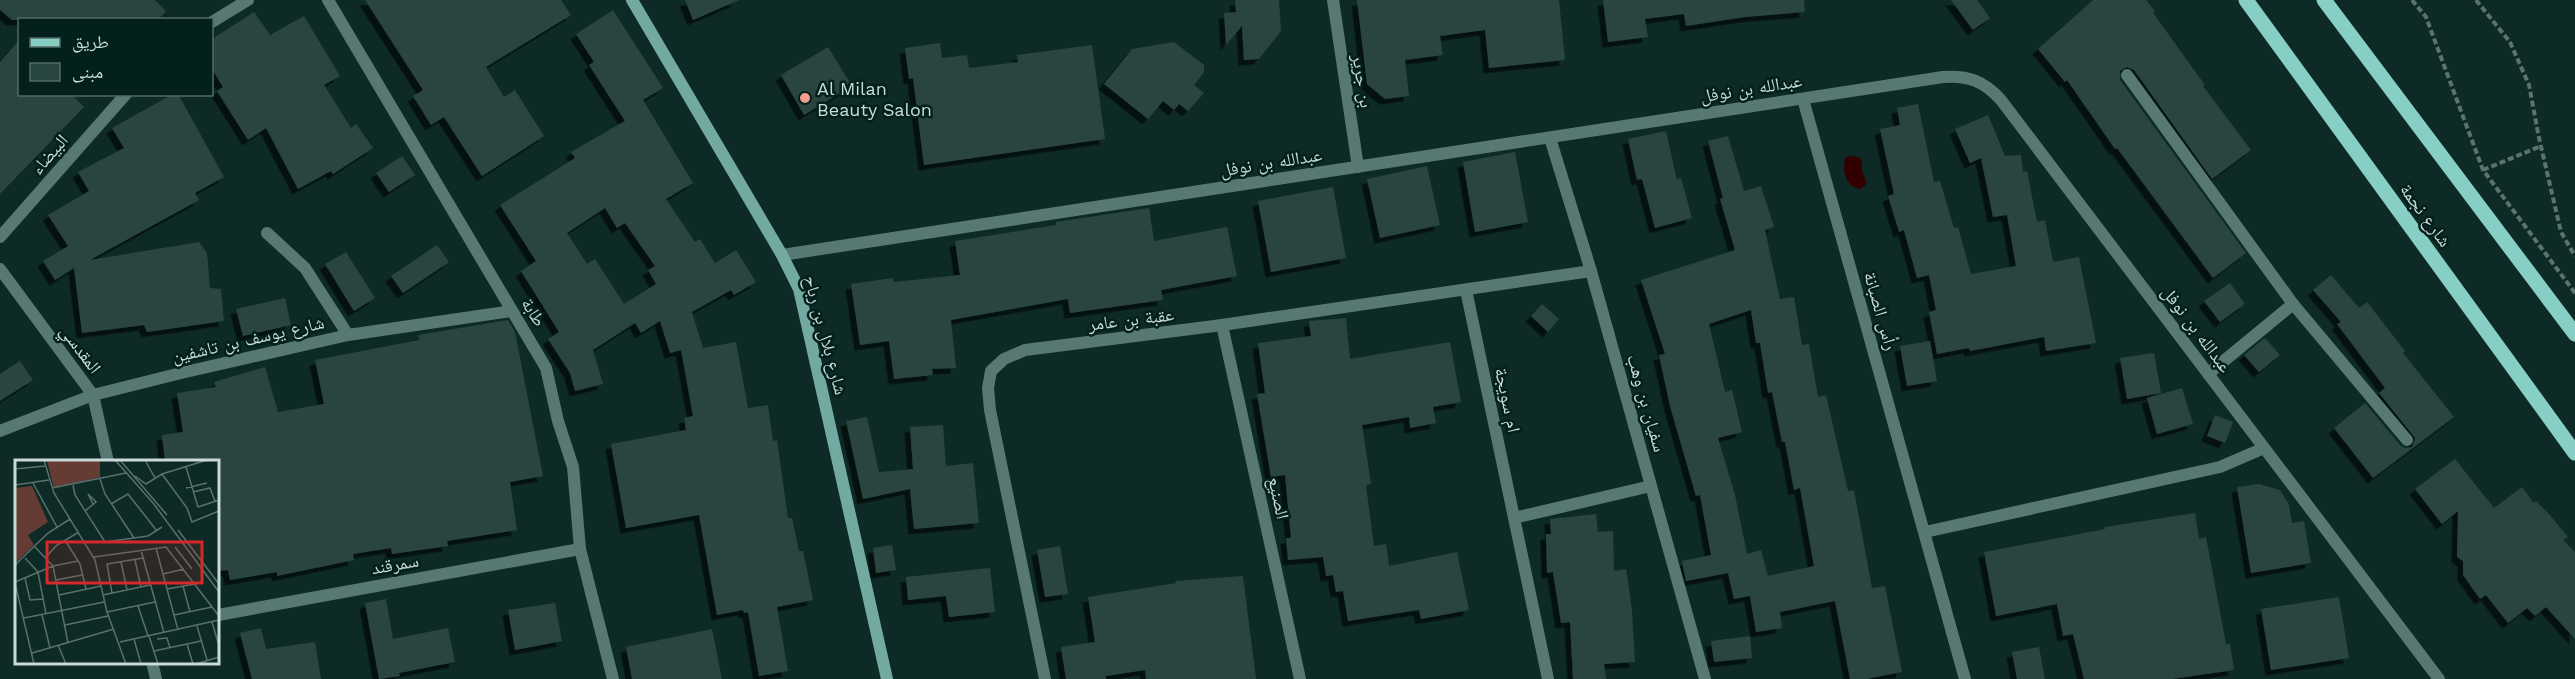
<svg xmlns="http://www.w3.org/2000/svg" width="2575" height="679" viewBox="0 0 2575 679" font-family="'Work Sans','Noto Naskh Arabic',sans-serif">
<defs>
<filter id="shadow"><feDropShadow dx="-5.5" dy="5.5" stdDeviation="0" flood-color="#0009"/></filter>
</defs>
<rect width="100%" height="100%" fill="#0d2a26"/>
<path fill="#320000" d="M1852,156L1859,157L1862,161V171L1867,183L1861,189C1846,188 1841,170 1846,157Z"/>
<g fill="#294541" fill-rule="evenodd" filter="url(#shadow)">
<polygon points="0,0 155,0 166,11 158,20 12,20 0,10"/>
<polygon points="365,0 561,0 571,15 486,67 504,97 515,90 544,136 482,176 444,117 431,125 413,96 423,90"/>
<polygon points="685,0 739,0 693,20"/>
<polygon points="1235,0 1279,0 1281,31 1259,59 1244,60 1242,26 1226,45 1224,13 1236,12"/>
<polygon points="1357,0 1559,0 1565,60 1489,68 1485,30 1440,36 1443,55 1405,60 1409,96 1385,99 1367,84"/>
<polygon points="1603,0 1804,0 1805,12 1745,17 1686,26 1684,14 1645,19 1648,37 1608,42"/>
<polygon points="1951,0 1977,0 1990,18 1973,30"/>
<polygon points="2093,0 2146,0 2155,11 2153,13 2205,85 2203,86 2251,150 2212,179 2134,70 2127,67 2120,71 2120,80 2246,253 2213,278 2117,148 2115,149 2067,80 2065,82 2038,49"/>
<path d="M613,10L663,88L643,100L693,183L666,199L695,242L700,239L715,263L736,250L756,282L734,295L731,290L692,312L703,348L736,342L748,408L768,405L773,441L777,440L788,518H792L799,551H803L813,600L777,607L788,671L759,676L748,612L744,613L743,610L717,615L699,515L626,528L611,444L686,430L684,418L693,416L681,350L670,353L660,321L641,333L635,323L593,350L603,384L575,391L570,373L548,339L559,332L521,271L536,261L500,205L575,158L571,152L625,121L589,65L594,62L576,34ZM605,208L617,228L625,223L655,266L648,270L656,284L624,304L595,259L587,264L567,233Z"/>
<polygon points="254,12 270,35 304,16 340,76 324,85 351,128 356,124 373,148 333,174 331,171 298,189 266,128 248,140 217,91 223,87 212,69 212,39"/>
<polygon points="20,39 20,94 71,94 84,107 0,194 0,62"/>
<polygon points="1174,42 1204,65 1204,72 1194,85 1204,93 1188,111 1179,104 1174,110 1163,101 1148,119 1104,84 1132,49"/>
<polygon points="940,43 942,58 967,55 969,68 1018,62 1017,55 1092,45 1105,139 924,165 913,78 909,79 905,48"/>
<polygon points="828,47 852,86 804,115 781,75"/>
<polygon points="173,94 178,94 224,177 195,193 199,200 90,260 199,242 207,253 210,288 221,289 224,321 147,332 144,325 82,333 74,268 55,280 43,261 68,246 48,215 89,191 78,172 124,148 112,128"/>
<polygon points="1918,104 1934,182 1940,181 1954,228 1958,227 1971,274 2016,266 2007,215 1993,217 1981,158 1970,163 1955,129 1988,115 2005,156 2021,155 2023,172 2027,171 2037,222 2045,220 2053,262 2079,257 2096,343 2046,351 2044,337 1970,351 1969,348 1937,354 1929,312 1936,310 1929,275 1917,278 1904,230 1899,232 1888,196 1894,194 1880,129 1900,125 1897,108"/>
<polygon points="1666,131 1677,180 1681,178 1692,218 1655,228 1642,179 1637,180 1628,139"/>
<path d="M1728,136L1744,191L1761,186L1774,227L1765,230L1780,299L1794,297L1802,345L1809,344L1818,397L1826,395L1848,491L1854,490L1872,588L1885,586L1902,672L1866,679H1850L1835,601L1780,612L1782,628L1756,632L1750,596L1734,599L1728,573L1686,581L1682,561L1711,555L1700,495L1696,496L1670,406L1659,355L1665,354L1641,280L1735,250L1720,199L1723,198L1708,141ZM1751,310L1756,343H1760L1768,393L1772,392L1782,442H1785L1794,490L1800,488L1814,566L1768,576L1761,550L1747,554L1735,495L1718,438L1742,432L1732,390L1725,392L1709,324Z"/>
<polygon points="1515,152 1528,222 1475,232 1463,162"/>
<polygon points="402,156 415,175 389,192 376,173"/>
<polygon points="1427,166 1440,225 1380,238 1367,179"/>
<polygon points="1333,187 1346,258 1271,272 1258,201"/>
<polygon points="1149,208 1154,241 1227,227 1237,276 1161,290 1163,300 1070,313 1068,299 951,320 956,368 932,369 933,375 894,379 889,341 860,345 851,284 893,278 894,282 960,275 955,241 1056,225 1056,222"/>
<polygon points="437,245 449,262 403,293 391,276"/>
<polygon points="346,252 375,298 354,311 325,264"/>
<polygon points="2331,275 2359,308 2367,302 2405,351 2403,353 2454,417 2373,478 2334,428 2365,403 2401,446 2405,448 2412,447 2415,438 2379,393 2385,388 2337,324 2341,322 2313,290"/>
<polygon points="2230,283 2245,304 2220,322 2204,301"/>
<polygon points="285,298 291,325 243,336 236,309"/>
<polygon points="1542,304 1559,319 1548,332 1531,316"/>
<polygon points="1346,318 1350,359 1450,342 1461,402 1433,407 1436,423 1410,428 1409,417 1362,425 1371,484 1366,485 1374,546 1386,544 1389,566 1457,552 1469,610 1421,619 1419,610 1348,621 1343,591 1336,592 1333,575 1326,576 1323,557 1288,560 1286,538 1291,538 1285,475 1271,477 1257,394 1265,393 1258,343 1311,336 1309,321"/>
<polygon points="508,320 515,332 543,476 510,482 517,530 447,541 448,546 392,554 391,548 353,554 354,560 277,576 277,572 230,580 228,570 218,571 218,462 165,462 162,435 183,432 177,393 216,387 214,382 265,367 278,412 324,404 315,360 419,340 418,335"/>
<polygon points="2265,338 2280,355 2259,372 2244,355"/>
<polygon points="1930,341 1937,381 1907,386 1900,346"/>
<polygon points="2154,353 2161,393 2127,399 2120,358"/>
<polygon points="20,361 33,380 0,401 0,374"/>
<polygon points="2182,388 2193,424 2157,434 2147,398"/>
<polygon points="2215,415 2233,422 2225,443 2207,436"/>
<polygon points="867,417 879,472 913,469 910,427 943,425 946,466 973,463 979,523 914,529 910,489 863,499 846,421"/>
<polygon points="2455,459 2494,508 2522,487 2534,503 2536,501 2548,513 2568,537 2563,540 2575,552 2575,639 2546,607 2535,616 2527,608 2508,623 2486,595 2480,599 2463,575 2463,561 2457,557 2458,511 2442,524 2415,489"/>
<polygon points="2259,484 2280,490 2289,505 2292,523 2304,521 2311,563 2251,573 2237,487"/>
<polygon points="2195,513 2199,539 2206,537 2226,644 2230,644 2234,670 2172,679 2084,679 2073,634 2063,636 2057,604 1996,616 1984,552 2105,529 2105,527"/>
<polygon points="1596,514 1598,532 1613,531 1614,571 1626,569 1632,610 1635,662 1604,664 1606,679 1573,679 1570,622 1561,623 1553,572 1547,573 1546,534 1551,534 1550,519"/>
<polygon points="892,545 896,570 876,573 873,548"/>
<polygon points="1060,546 1068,594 1045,597 1037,550"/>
<polygon points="990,568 995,612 949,617 946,596 908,600 906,577"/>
<polygon points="1243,576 1256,679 1146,679 1145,670 1106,676 1106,679 1066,679 1061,647 1095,642 1088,597 1176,583 1175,581"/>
<polygon points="2339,597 2349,658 2271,670 2261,609"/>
<polygon points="386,599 393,639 448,628 455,662 399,673 400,676 379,679 365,603"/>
<polygon points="555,603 562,641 515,650 508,610"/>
<polygon points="261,628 266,649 315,642 321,679 252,679 240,633"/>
<polygon points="712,629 722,679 632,679 626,647"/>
<polygon points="1750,636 1752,658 1714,662 1711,641"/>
<polygon points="2039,647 2045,679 2017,679 2012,652"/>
</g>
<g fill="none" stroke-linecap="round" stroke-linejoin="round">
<g stroke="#5b736f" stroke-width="4" stroke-dasharray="6 3" stroke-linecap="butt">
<polyline points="2412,0 2426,17 2483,170 2575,293"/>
<polyline points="2476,0 2510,42 2529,85 2539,138 2561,232 2575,256"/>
<polyline points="2483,170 2541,146"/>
</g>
<polyline stroke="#577873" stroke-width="12" points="267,233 305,268 348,335"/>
<g stroke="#577873" stroke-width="12">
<polyline points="328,0 546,368 558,421 573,467 580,549 613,679"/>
<polyline points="1333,0 1358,167"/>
<polyline points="212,22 248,0"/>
<polyline points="2127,75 2293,304 2407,440"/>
<polyline points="1803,99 1965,679"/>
<polyline points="1550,138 1591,271 1705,679"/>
<polyline points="0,237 126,94"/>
<path d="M782,255L1943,77C1968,75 1984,81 2001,100L2439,679"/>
<polyline points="0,269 93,395 108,462"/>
<polyline points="1466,290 1548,679"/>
<polyline points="1222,325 1300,679"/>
<polyline points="2208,374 2293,304"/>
<polyline points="0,431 93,395 181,373 348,335 512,311"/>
<polyline points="1514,518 1651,486"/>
<polyline points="1925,532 2220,467 2264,448"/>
<polyline points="218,615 580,549"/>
<polyline points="152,662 156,679"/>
<polyline points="1045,679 990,410 988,388 991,371 1004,359 1025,350 1222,325 1591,271"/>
</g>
<polyline stroke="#72a9a0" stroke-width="12" points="632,0 782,255 799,289 887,679"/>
<g stroke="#87cec4" stroke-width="15">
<polyline points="2246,0 2575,453"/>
<polyline points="2324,0 2575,334"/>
</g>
</g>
<circle fill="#f49d8c" stroke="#03201c" stroke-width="2" cx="805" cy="98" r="6"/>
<g text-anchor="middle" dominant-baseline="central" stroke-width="5" stroke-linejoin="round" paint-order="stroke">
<g font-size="18" fill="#cadad7" stroke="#03201c">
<text transform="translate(1363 81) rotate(81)">بن جرير</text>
<text transform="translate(1751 88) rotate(-9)">عبدالله بن نوفل</text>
<text transform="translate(49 154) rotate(-49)">البيضاء</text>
<text transform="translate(1271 162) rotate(-9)">عبدالله بن نوفل</text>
<text transform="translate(2426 215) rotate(54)">شارع نجمة</text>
<text transform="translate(1881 311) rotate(74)">رأس الصبانة</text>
<text transform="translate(534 312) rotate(59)">طابة</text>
<text transform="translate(1131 319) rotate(-7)">عقبة بن عامر</text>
<text transform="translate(2197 329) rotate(53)">عبدالله بن نوفل</text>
<text transform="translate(826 335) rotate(75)">شارع بلال بن رباح</text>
<text transform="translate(248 339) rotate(-13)">شارع يوسف بن تاشفين</text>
<text transform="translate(81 349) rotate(53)">المقدسي</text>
<text transform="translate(1508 400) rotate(78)">ام سويجة</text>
<text transform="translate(1647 403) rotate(74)">سفيان بن وهب</text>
<text transform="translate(1279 498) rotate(78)">الصنيع</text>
<text transform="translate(395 564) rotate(-10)">سمرقند</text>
</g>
<g font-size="18" fill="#cadad7" stroke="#03201c" text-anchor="start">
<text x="817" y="88">Al Milan<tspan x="817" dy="21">Beauty Salon</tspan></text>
</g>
</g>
<g transform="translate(15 460)">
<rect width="204" height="204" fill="#0d2a26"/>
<path d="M85,0V17L39,28L32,1ZM17,26L33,62L13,75L19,85L0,103V28Z" fill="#643c34"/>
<path fill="none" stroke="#59706d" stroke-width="1.5" d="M29,0L39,33L80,100L92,152L111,204M100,0L138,43L204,132M105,0L152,55M130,0L140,18M171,7L183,47L204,40M0,9L30,6M147,14L172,48L177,62L204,51M120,16L131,24L147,14L192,0M85,19L90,34L119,78M18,23L42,67M0,25L34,20M58,25L60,35L90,82L133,76L147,67M37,28L111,13M171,28L192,23M178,32L195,28L200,41M96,44L113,34L142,71M70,51L81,42L73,34L78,44M163,70L204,124M50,80L65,104L71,129M20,87L38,106L53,183M160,87L177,109M141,88L163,170M126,90L149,173M31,97L42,85L64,72M79,97L151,87L204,156M10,98L23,112L31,154M120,100L126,127M106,102L112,130M0,105L33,73L55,59M148,114L169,109M10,118L15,140L28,139M41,120L67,115M0,122L38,106L63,101M0,123L19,204M168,126L175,152M152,129L180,124M97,133L92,104L128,98M44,135L86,126M88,135L135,125M123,146L133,176M92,152L140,142M27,155L35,188M159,155L197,147M9,158L89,142M197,162L204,186M50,165L93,156M182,166L192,200M134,176L143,204M119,179L126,204M142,179L152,178L155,188M105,182L204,160M172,184L178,204M43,185L51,204M139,191L186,181M17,193L99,169M181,204L204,197"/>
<path fill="#d62828" fill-opacity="0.15" stroke="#d62828" stroke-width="3" d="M32,82H187V123H32Z"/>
<rect width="204" height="204" fill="none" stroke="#cadad7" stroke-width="3"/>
</g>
<rect x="18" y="18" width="195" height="78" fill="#03201c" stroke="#536a67" stroke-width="1.5"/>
<rect x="30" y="38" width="30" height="9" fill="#87cec4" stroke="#536a67" stroke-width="1.5"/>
<text x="72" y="48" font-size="18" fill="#cadad7">طريق</text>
<rect x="30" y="63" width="30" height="18" fill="#294541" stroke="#536a67" stroke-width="1.5"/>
<text x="72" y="78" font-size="18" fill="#cadad7">مبنى</text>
</svg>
